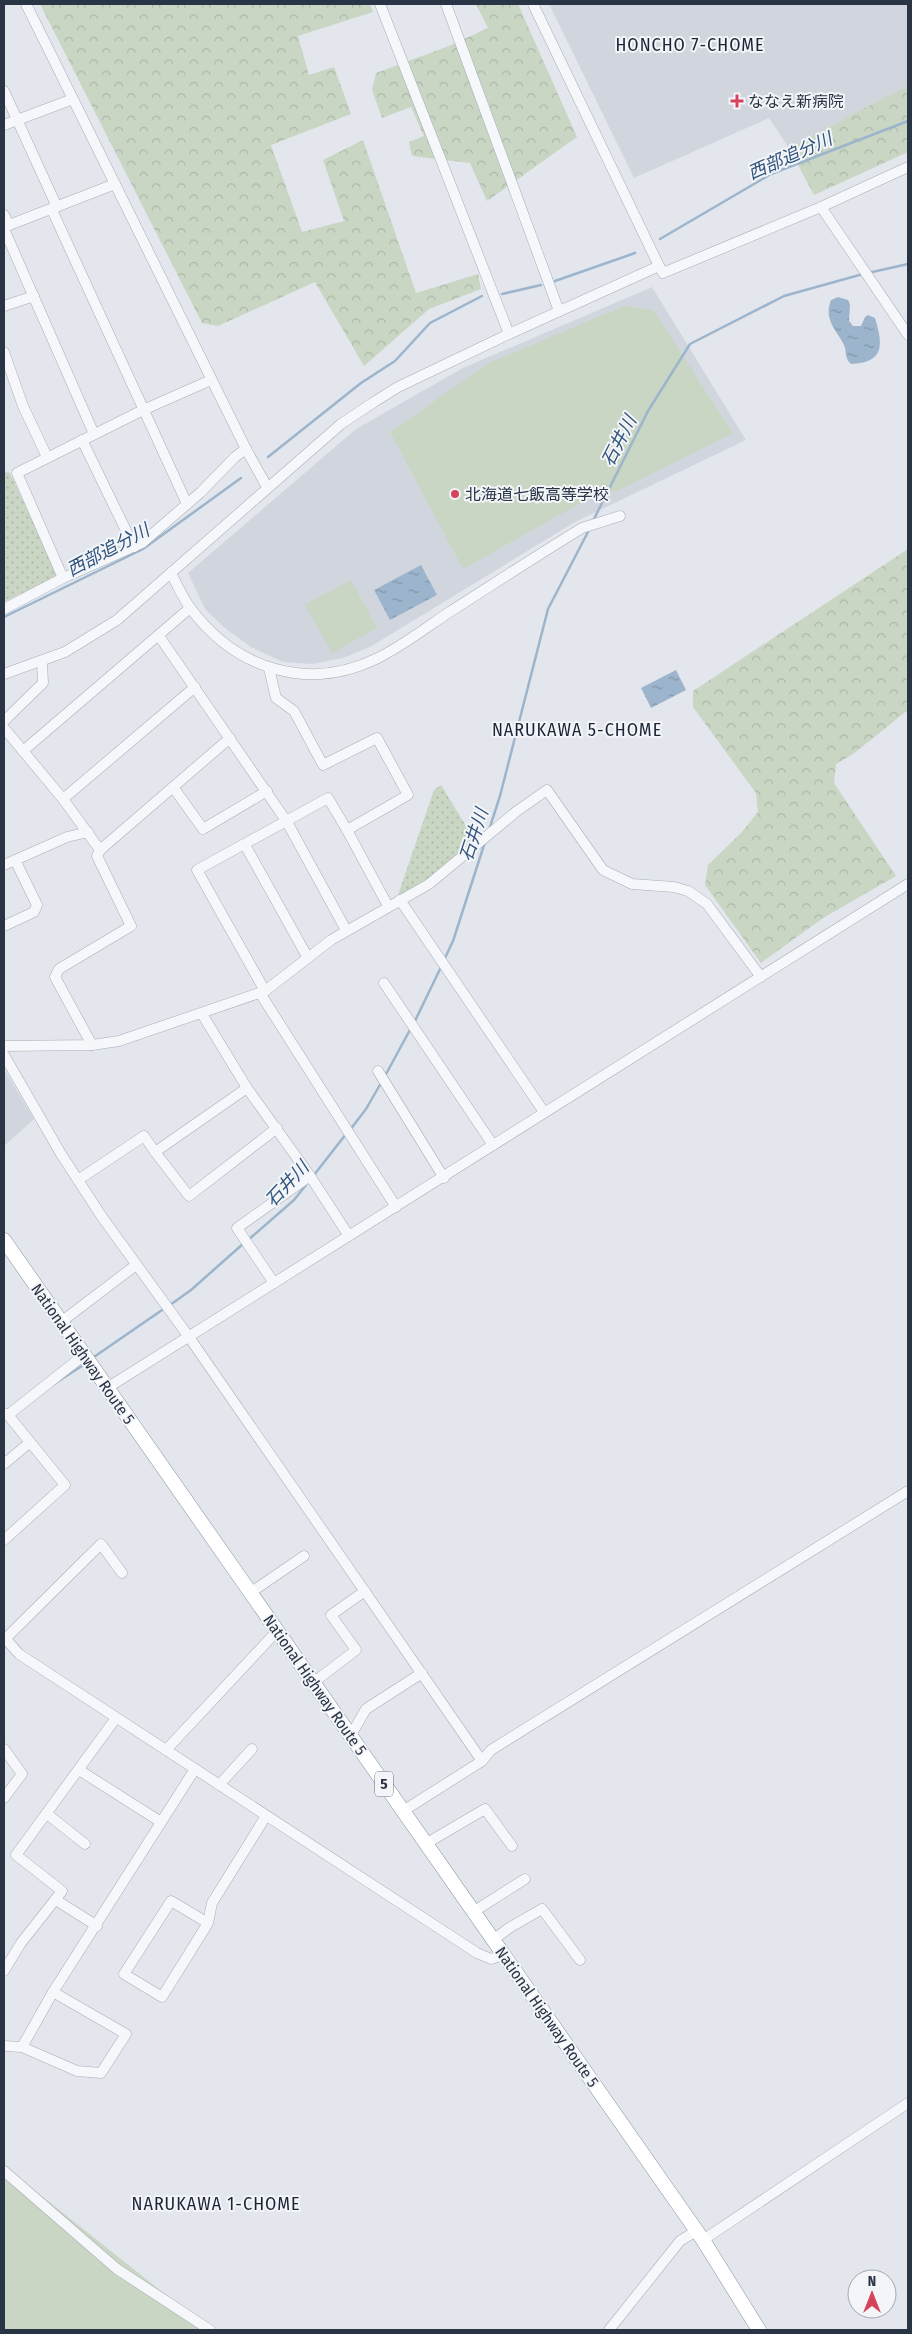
<svg xmlns="http://www.w3.org/2000/svg" width="912" height="2334" viewBox="0 0 912 2334" font-family="'Fira Sans Condensed','Noto Sans JP',sans-serif">
<defs>
<pattern id="forest-crowns" width="20" height="18" patternUnits="userSpaceOnUse" patternTransform="scale(1.25)"><rect width="20" height="18" fill="#c9d6c3"/><path d="M2 6a3 3 0 1 1 6 0M12 15a3 3 0 1 1 6 0" fill="none" stroke="#adb8a9"/></pattern>
<pattern id="park-dots" width="8" height="8" patternUnits="userSpaceOnUse" patternTransform="scale(1.25)"><rect width="8" height="8" fill="#c9d6c3"/><path d="M2 2h.1M6 6h.1" fill="none" stroke="#adb8a9" stroke-width="1.8" stroke-linecap="round"/></pattern>
<pattern id="water-ripples" width="26" height="14" patternUnits="userSpaceOnUse" patternTransform="scale(1.25)"><rect width="26" height="14" fill="#9cb5cd"/><path d="M2 4q2-2 4 0t4 0M15 11q2-2 4 0t4 0" fill="none" stroke="#7f94a8"/></pattern>
</defs>
<rect width="100%" height="100%" fill="#e3e6ec"/>
<g fill="#d1d6de">
<polygon points="549,4 908,4 908,85 789,148 769,118 634,178"/>
<polygon points="652,287 746,440 575,522 370,647 343,658 312,664 283,662 251,647 226,629 205,609 188,573 356,429 463,368"/>
<polygon points="4,1069 34,1119 4,1146"/>
</g>
<g fill="#c9d6c3">
<polygon points="624,306 653,310 733,433 617,491 602,491 463,569 390,432 489,363"/>
<polygon points="351,580 377,628 332,653 305,605"/>
<polygon points="4,2166 205,2326 202,2330 4,2330"/>
</g>
<g fill="url(#forest-crowns)">
<polygon points="40,4 370,4 373,12 298,36 309,75 334,67 351,114 271,145 302,232 344,221 323,160 363,140 416,293 478,274 481,289 429,309 364,366 315,282 218,326 202,323"/>
<polygon points="476,4 518,4 577,137 487,201 470,163 412,156 409,142 424,136 411,107 382,118 372,90 376,73 449,46 488,28"/>
<polygon points="908,85 908,152 814,195 789,148"/>
<polygon points="908,549 908,710 853,754 836,764 834,783 896,876 823,918 761,963 705,885 708,865 742,832 758,812 756,793 693,707 693,691"/>
</g>
<g fill="url(#park-dots)">
<polygon points="4,471 10,473 58,576 4,602"/>
<polygon points="441,785 474,839 430,879 398,895 434,790"/>
</g>
<g fill="url(#water-ripples)">
<path d="M838,297L848,300L850,305L849,321L853,326H861L865,317L868,315L875,318C883,344 885,363 851,364C844,358 847,352 844,345C837,330 823,320 831,300Z"/>
<polygon points="421,565 437,595 390,620 374,590"/>
<polygon points="676,670 686,690 651,708 641,688"/>
</g>
<g fill="none" stroke-linecap="round" stroke-linejoin="round">
<g stroke="#9cb5cd" stroke-width="2.5">
<polyline points="660,239 771,174 908,121"/>
<polyline points="868,273 908,264"/>
<polyline points="555,281 635,253"/>
<polyline points="502,294 541,285"/>
<polyline points="268,457 361,383 395,361 430,323 482,296"/>
<polyline points="593,521 648,411 690,344 784,296 863,274"/>
<polyline points="4,617 143,549 241,478"/>
<polyline points="489,830 500,796 548,609 590,528"/>
<polyline points="444,960 453,941 485,842"/>
<polyline points="414,1023 442,965"/>
<polyline points="385,1076 411,1028"/>
<polyline points="350,1130 366,1109 381,1083"/>
<polyline points="314,1175 346,1134"/>
<polyline points="248,1240 294,1200 306,1185"/>
<polyline points="170,1305 191,1290 244,1243"/>
<polyline points="91,1359 165,1308"/>
<polyline points="54,1384 85,1364"/>
</g>
<defs>
<g id="minor">
<polyline points="26,4 246,449 267,487"/>
<polyline points="380,4 509,334"/>
<polyline points="446,4 559,311"/>
<polyline points="533,4 659,266"/>
<polyline points="4,91 57,207"/>
<polyline points="4,125 73,99"/>
<polyline points="821,207 908,335"/>
<polyline points="52,210 187,504"/>
<polyline points="4,215 9,225"/>
<polyline points="4,227 115,184"/>
<polyline points="4,229 94,434"/>
<polyline points="4,306 34,296"/>
<polyline points="4,352 23,406 47,457"/>
<polyline points="211,380 143,410 17,473 63,578 142,543 201,492 235,457 246,449"/>
<polyline points="82,440 134,547"/>
<path d="M171,573C177,585 183,598 191,609C237,670 309,692 378,658C404,645 428,626 451,611C495,583 538,555 582,528L620,516"/>
<polyline points="4,609 63,578"/>
<polyline points="159,636 287,822 346,930"/>
<polyline points="269,668 276,698 294,711 323,765 377,738 408,795 347,830"/>
<polyline points="4,674 65,652 117,620 341,424 374,402 398,387 509,334 659,266 663,273 821,207 908,167"/>
<polyline points="4,721 43,683 42,662"/>
<polyline points="4,728 63,799 100,850 97,856 131,926 59,969 55,977 92,1045"/>
<polyline points="23,751 190,608"/>
<polyline points="173,787 203,829 267,791"/>
<polyline points="63,799 195,687"/>
<polyline points="245,845 308,958"/>
<polyline points="100,850 230,738"/>
<polyline points="4,865 67,837 88,832"/>
<polyline points="400,900 544,1112"/>
<polyline points="4,926 34,912 37,905 15,860"/>
<polyline points="384,983 493,1145"/>
<polyline points="265,991 197,870 328,798 347,830 388,906"/>
<polyline points="260,993 396,1207"/>
<polyline points="202,1014 247,1088 310,1176 349,1236"/>
<polyline points="4,1046 92,1045 119,1041 265,991 331,940 429,884 517,811 547,790 603,870 632,884 674,887 688,891 707,904 761,977"/>
<polyline points="4,1055 61,1154 102,1217 189,1337 482,1761"/>
<polyline points="378,1071 444,1178"/>
<polyline points="155,1152 189,1196 277,1128"/>
<polyline points="78,1180 144,1136 155,1152 247,1088"/>
<polyline points="274,1283 237,1228 310,1176"/>
<polyline points="61,1322 136,1265"/>
<polyline points="107,1388 908,884"/>
<polyline points="4,1413 8,1415 84,1355"/>
<polyline points="4,1464 29,1443"/>
<polyline points="4,1540 65,1485 8,1415"/>
<polyline points="250,1593 304,1556"/>
<polyline points="4,1637 19,1654 477,1953 491,1959 504,1955"/>
<polyline points="5,1639 101,1544 122,1573"/>
<polyline points="314,1682 356,1650 331,1615 365,1591"/>
<polyline points="351,1735 366,1709 422,1673"/>
<polyline points="4,1749 22,1774 4,1798"/>
<polyline points="166,1750 278,1630"/>
<polyline points="79,1770 161,1822"/>
<polyline points="219,1785 252,1749"/>
<polyline points="403,1811 482,1761 491,1750 908,1491"/>
<polyline points="47,1814 85,1844"/>
<polyline points="427,1843 485,1809 512,1846"/>
<polyline points="56,1900 97,1926"/>
<polyline points="473,1912 525,1879"/>
<polyline points="208,1923 162,1997 124,1974 171,1901 208,1923 212,1903 266,1816"/>
<polyline points="493,1940 509,1928 542,1909 580,1960"/>
<polyline points="4,1971 21,1943 62,1891 16,1855 116,1718"/>
<polyline points="4,2046 22,2047 77,2071 101,2073 126,2034 53,1992"/>
<polyline points="22,2047 53,1992 195,1769"/>
<polyline points="4,2171 117,2269 210,2330"/>
<polyline points="703,2240 908,2103"/>
<polyline points="609,2330 680,2241 696,2231"/>
</g>
<polyline id="highway" points="4,1240 703,2240 759,2330"/>
</defs>
<use href="#minor" stroke="#a7adb7" stroke-width="11"/>
<use href="#highway" stroke="#8994a3" stroke-width="15"/>
<use href="#minor" stroke="#f6f7fa" stroke-width="10"/>
<use href="#highway" stroke="#fff" stroke-width="14"/>
</g>
<g fill="#d7425c" stroke="#f3f5f9" stroke-width="2">
<path d="M734.5 93.5h5v5h5v5h-5v5h-5v-5h-5v-5h5z"/>
<circle cx="455" cy="494" r="5"/>
</g>
<g text-anchor="middle" dominant-baseline="central" stroke-width="4" stroke-linejoin="round" paint-order="stroke">
<rect fill="#f3f5f9" stroke="#666e7b" stroke-width="1" x="375" y="1771.5" width="18" height="25" rx="4"/>
<g font-size="15" font-weight="bold" fill="#293445">
<text x="384" y="1784">5</text>
</g>
<g font-size="16" fill="#293445" stroke="#f3f5f9" text-anchor="start">
<text x="748" y="101">ななえ新病院</text>
<text x="465" y="494">北海道七飯高等学校</text>
</g>
<g font-size="16" fill="#293445" stroke="#f3f5f9">
<text transform="translate(83 1354) rotate(55)">National Highway Route 5</text>
<text transform="translate(315 1685) rotate(55)">National Highway Route 5</text>
<text transform="translate(547 2017) rotate(55)">National Highway Route 5</text>
</g>
<g font-size="18" letter-spacing="1" fill="#1b2536" stroke="#f3f5f9">
<text x="690" y="45">HONCHO 7-CHOME</text>
<text x="577" y="730">NARUKAWA 5-CHOME</text>
<text x="216" y="2204">NARUKAWA 1-CHOME</text>
</g>
<g font-size="18" font-style="italic" fill="#30547c" stroke="#f3f5f9">
<text transform="translate(790 156) rotate(-24)">西部追分川</text>
<text transform="translate(619 441) rotate(-63)">石井川</text>
<text transform="translate(108 550) rotate(-28)">西部追分川</text>
<text transform="translate(474 835) rotate(-72)">石井川</text>
<text transform="translate(287 1184) rotate(-47)">石井川</text>
</g>
</g>
<rect width="912" height="2334" fill="none" stroke="#293445" stroke-width="10"/>
<g transform="translate(872 2294)"><circle r="24" fill="#f3f5f9" stroke="#a2a8b1"/>
<path d="M0-4L9 19L0 12L-9 19Z" fill="#d7425c"/>
<text y="-8" font-size="14" font-weight="bold" text-anchor="middle" fill="#293445">N</text>
</g>
</svg>
